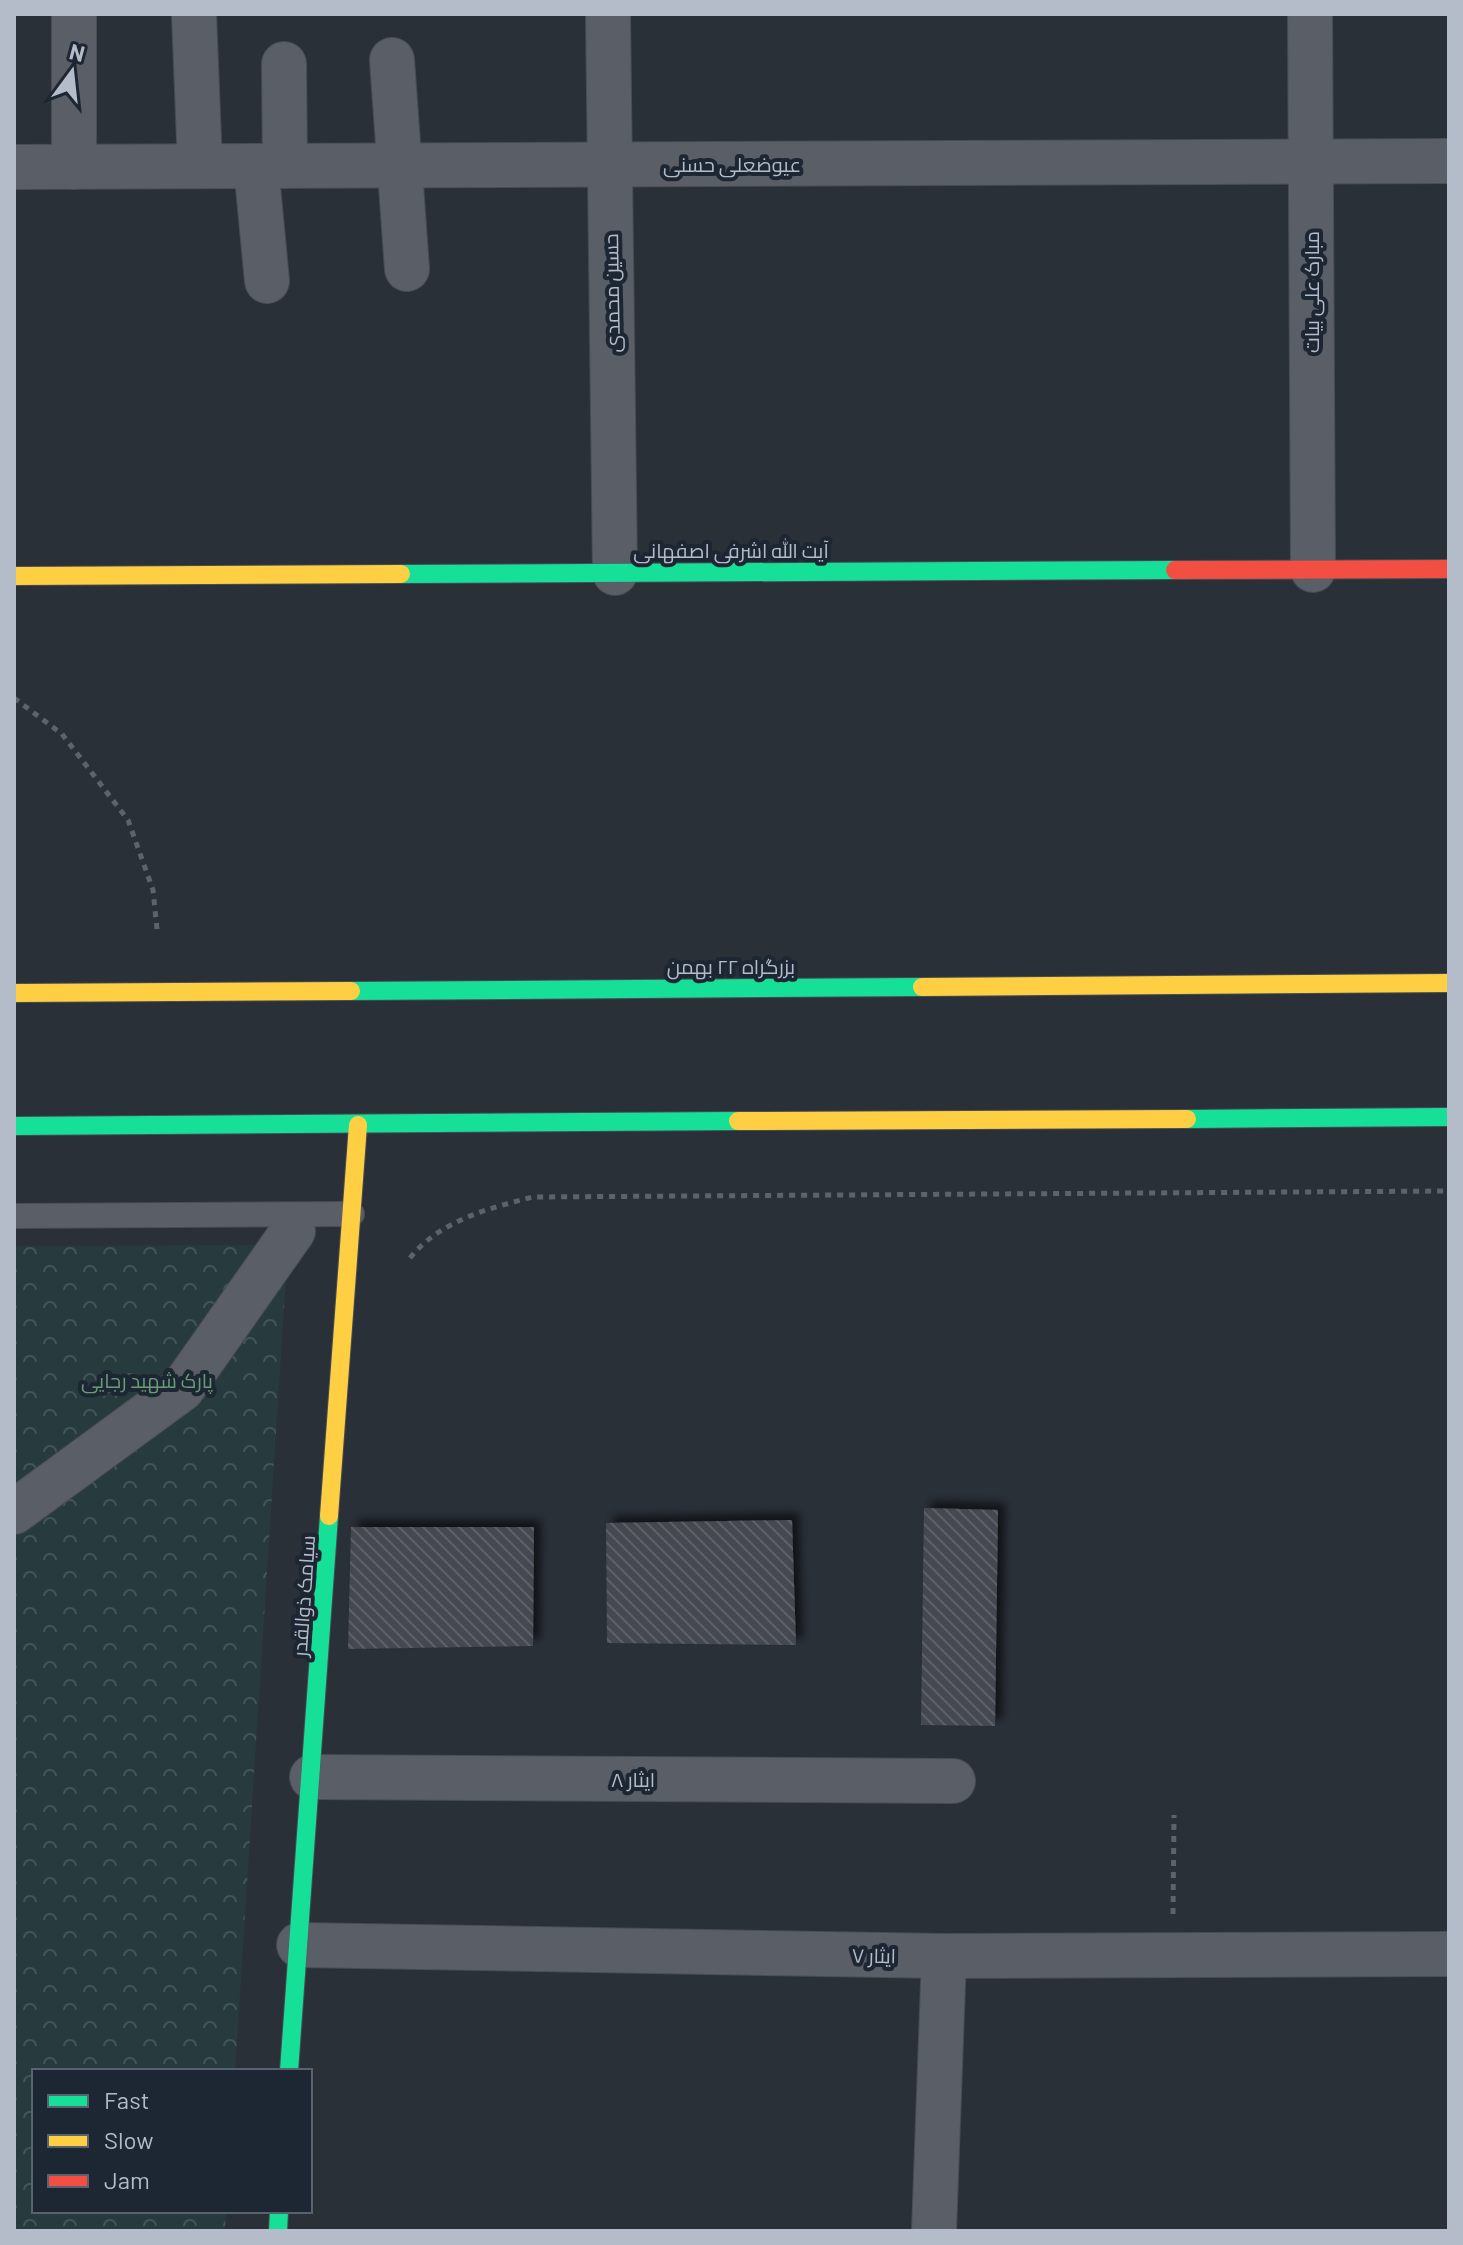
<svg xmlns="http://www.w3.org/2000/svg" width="1463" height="2245" viewBox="0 0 1463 2245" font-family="Barlow,Cairo,sans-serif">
<defs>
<pattern id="park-crowns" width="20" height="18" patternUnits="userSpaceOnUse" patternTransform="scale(2)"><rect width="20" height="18" fill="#273a3e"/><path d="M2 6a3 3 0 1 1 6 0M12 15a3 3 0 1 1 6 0" fill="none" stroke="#445559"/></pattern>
<pattern id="building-back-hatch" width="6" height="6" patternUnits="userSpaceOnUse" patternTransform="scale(2)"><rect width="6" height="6" fill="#444950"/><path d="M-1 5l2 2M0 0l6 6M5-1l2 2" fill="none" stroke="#5d6168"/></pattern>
<filter id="shadow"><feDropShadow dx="7" dy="-7" stdDeviation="4" flood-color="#0009"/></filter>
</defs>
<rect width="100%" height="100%" fill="#2a3038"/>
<polygon fill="url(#park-crowns)" points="288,1245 235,2071 34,2071 34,2211 226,2211 225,2231 14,2231 14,1246"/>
<g fill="url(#building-back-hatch)" filter="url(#shadow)">
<polygon points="924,1508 998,1510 995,1726 921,1725"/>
<polygon points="792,1520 796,1645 607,1643 606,1523"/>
<polygon points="351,1527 534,1527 533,1646 348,1649"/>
</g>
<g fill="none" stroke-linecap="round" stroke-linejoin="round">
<defs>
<polyline id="lane" points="14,1216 352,1214"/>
<g id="street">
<polyline points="194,14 200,166"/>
<polyline points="608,14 615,573"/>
<polyline points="1310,14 1313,570"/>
<polyline points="392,60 407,269"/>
<polyline points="284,64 285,166"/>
<polyline points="256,166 267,281"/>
<polyline points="14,167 1449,161"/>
<polyline points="74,167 74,14"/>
<polyline points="14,1512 182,1389 293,1231"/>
<polyline points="312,1777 953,1781"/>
<polyline points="299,1945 944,1956 1449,1954"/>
<polyline points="934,2231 944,1956"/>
</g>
<g id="fast">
<polyline points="401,574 1175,570"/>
<polyline points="351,991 922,987"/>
<polyline points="1187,1119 1449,1117"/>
<polyline points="14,1126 738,1121"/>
<polyline points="289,2071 329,1516"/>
<polyline points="278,2231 279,2211"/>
</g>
<g id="slow">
<polyline points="14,576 401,574"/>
<polyline points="922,987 1449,983"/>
<polyline points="14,993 351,991"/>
<polyline points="738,1121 1187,1119"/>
<polyline points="329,1516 358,1125"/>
</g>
<polyline id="jam" points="1175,570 1449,569"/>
</defs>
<use href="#lane" stroke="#484c53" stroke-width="26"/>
<use href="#street" stroke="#484c53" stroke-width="46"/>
<use href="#fast" stroke="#484c53" stroke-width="20"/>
<use href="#slow" stroke="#484c53" stroke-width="20"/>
<use href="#jam" stroke="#484c53" stroke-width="20"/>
<g stroke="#5d636a" stroke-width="5" stroke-dasharray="6 6" stroke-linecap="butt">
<polyline points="14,698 62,734 128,820 153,890 157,929"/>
<path d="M410,1258C439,1221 489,1208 533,1197L1449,1191"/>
<polyline points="1173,1914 1174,1815"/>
</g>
<use href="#lane" stroke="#5a5e66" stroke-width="24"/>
<use href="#street" stroke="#5a5e66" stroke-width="44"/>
<use href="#fast" stroke="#16e098" stroke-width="18"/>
<use href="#slow" stroke="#ffcf43" stroke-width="18"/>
<use href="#jam" stroke="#f24e42" stroke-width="18"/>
</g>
<g text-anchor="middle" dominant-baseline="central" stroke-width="8" stroke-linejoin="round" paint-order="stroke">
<g font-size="20" fill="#b4bcc9" stroke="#1d2633">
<text x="732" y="164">عیوضعلی حسنی</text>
<text transform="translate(1311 292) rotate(-90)">مبارک علی بیات</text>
<text transform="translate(611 293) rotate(-91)">حسین محمدی</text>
<text x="731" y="550">آیت الله اشرفی اصفهانی</text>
<text x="731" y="966">بزرگراه ۲۲ بهمن</text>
<text transform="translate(303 1596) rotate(-86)">سیامک ذوالقدر</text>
<text x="633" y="1779">ایثار ۸</text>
<text transform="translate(874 1955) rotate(1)">ایثار ۷</text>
</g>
<g font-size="20" fill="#6b9a76" stroke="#1d2633">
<text x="147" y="1380">پارک شهید رجایی</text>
</g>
</g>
<rect width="1463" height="2245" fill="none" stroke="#b4bcc9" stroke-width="32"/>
<rect x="32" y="2069" width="280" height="144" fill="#1d2633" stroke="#59626f" stroke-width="2"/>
<rect x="48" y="2095" width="40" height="12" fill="#16e098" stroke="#59626f" stroke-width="2"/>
<text x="104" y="2109" font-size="24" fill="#b4bcc9">Fast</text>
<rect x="48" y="2135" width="40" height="12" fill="#ffcf43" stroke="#59626f" stroke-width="2"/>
<text x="104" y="2149" font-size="24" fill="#b4bcc9">Slow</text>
<rect x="48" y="2175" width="40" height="12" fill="#f24e42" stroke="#59626f" stroke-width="2"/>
<text x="104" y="2189" font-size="24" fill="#b4bcc9">Jam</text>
<g transform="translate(72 72) rotate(15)" stroke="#1d2633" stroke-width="6" paint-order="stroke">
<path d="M0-6L14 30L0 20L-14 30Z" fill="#b4bcc9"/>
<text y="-12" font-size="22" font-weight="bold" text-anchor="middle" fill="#b4bcc9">N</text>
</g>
</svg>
